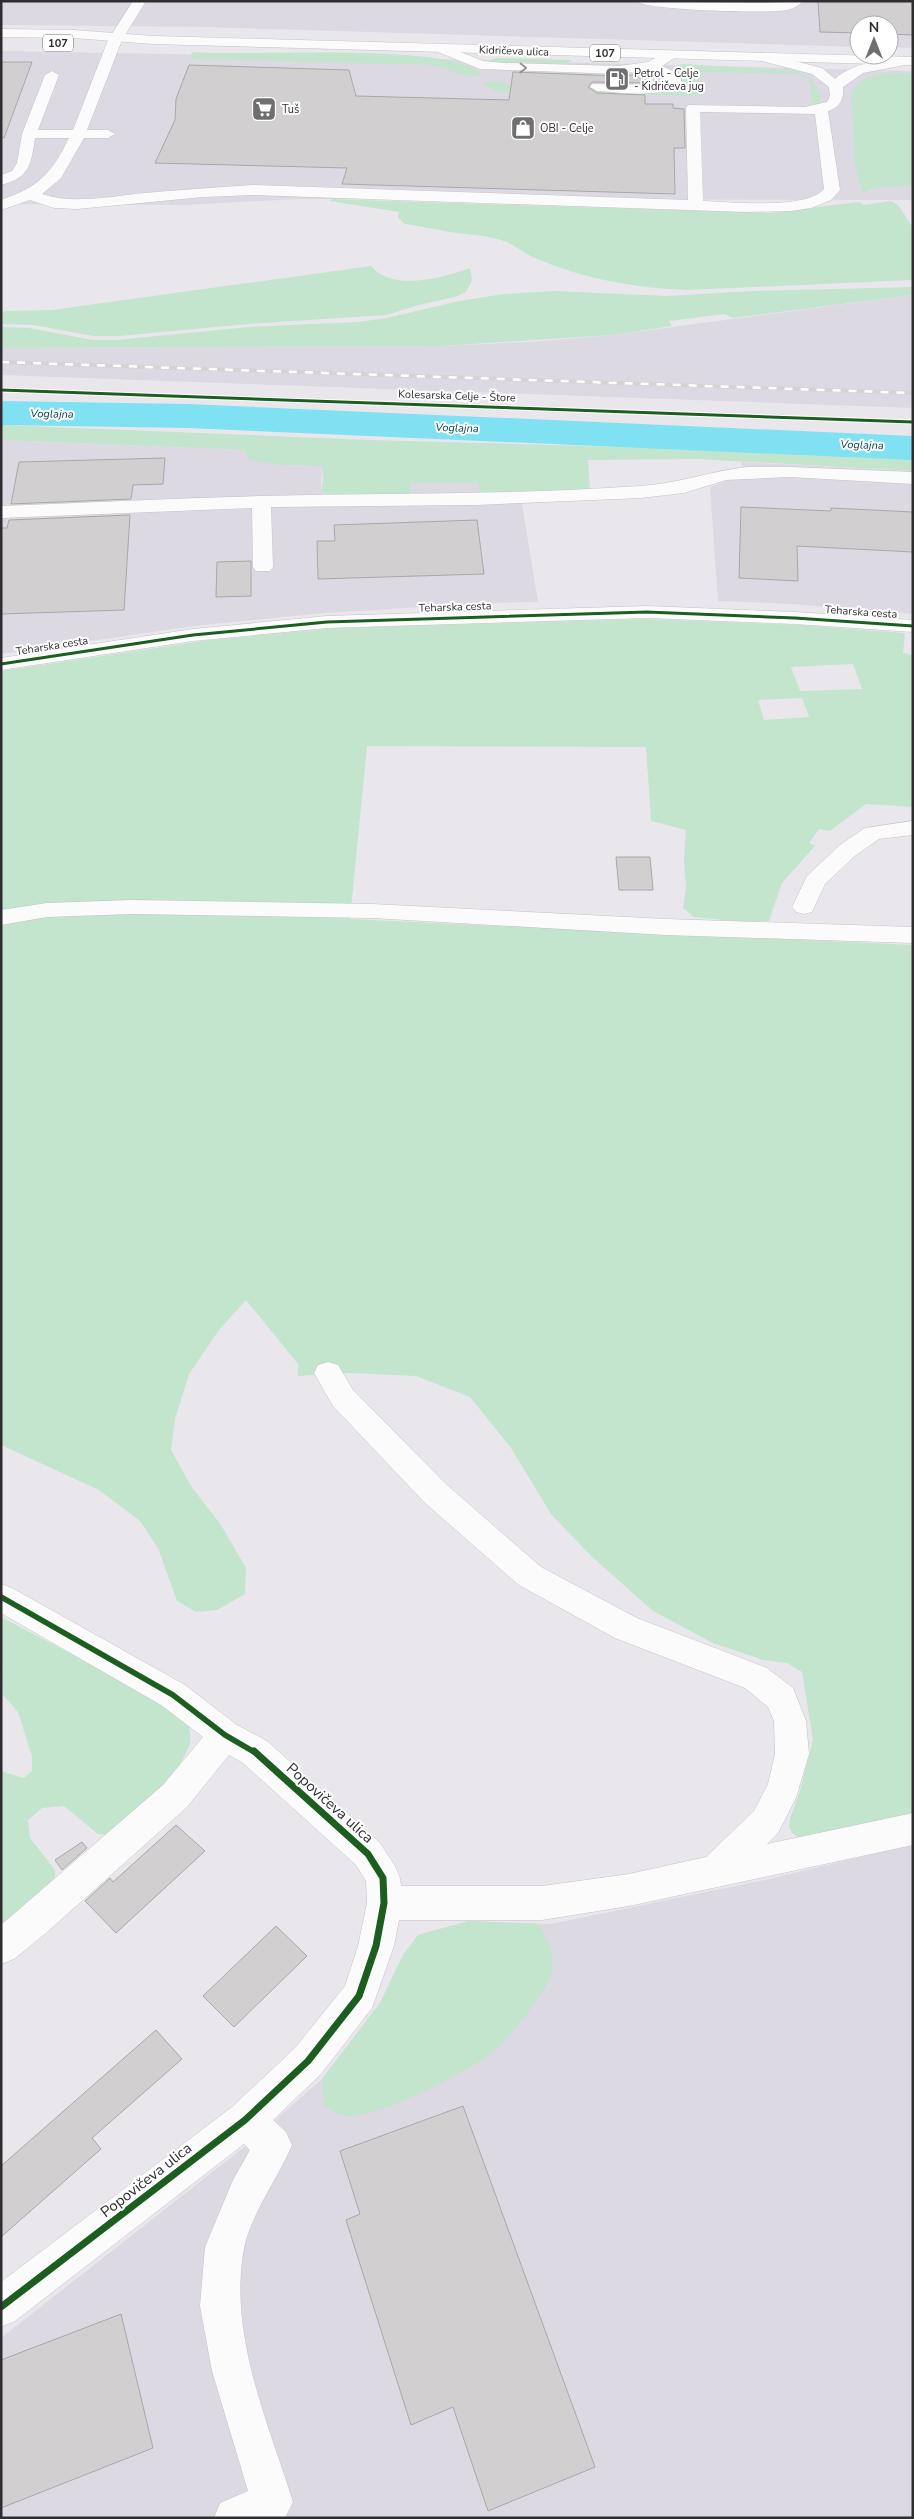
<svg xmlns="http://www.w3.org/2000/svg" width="914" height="2519" viewBox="0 0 914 2519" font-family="'Nunito Sans',sans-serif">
<rect width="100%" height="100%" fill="#e9e7eb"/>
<g fill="#ddd9e3">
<polygon points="1,1 913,1 913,48 889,47 889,25 859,25 859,47 204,27 1,25"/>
<polygon points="1,51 402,58 913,71 913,203 910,200 299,199 182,205 1,204"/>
<polygon points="913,295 913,408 1,375 1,348 442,346 528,342 612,335"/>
<polygon points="1,440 244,450 281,465 322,466 321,491 410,495 410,483 478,483 520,492 538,602 488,603 325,613 194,626 1,654"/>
<polygon points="741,462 913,471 913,614 792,604 718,601 710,487 728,480 746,479"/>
<polygon points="913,1844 913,2518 1,2518 1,2338 243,2148 322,2079 380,2003 403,1955 418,1935 469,1921 551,1924 774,1878"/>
</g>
<g fill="#c3e5ce" fill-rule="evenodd">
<path d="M192,52C240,57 457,41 481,75C465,80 449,68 434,65L190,59Z"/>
<polygon points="496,58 573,60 564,64 487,61"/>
<path d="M682,64L796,71L812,79L821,96L819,104L813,105L809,79L796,74L701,72V94L691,96L495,91L483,84C491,78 514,86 525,88L660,91L683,84L684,78L676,67Z"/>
<path d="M913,73V185L873,188L862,193L855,164L851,95C858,71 893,73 913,73Z"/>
<path d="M332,199L770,213L858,202L864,205L891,201L899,206L913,228V280L687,290C636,288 584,279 537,259C526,255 516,246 507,242C489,235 469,235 450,232C435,229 420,226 405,224L398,218L399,212L330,201Z"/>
<path d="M371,266C392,292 443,278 470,268L472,280L466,292L455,297L419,305L386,315L248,324L119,336H93L33,325L1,324V314L5,311L52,310Z"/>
<polygon points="913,287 913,295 732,318 725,314 669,321 672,326 612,335 442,346 1,348 1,327 29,328 93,340 116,340 249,327 358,322 387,318 459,301 504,294 554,291 667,296 753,291"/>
<polygon points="1,425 371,440 913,455 913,471 697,459 588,460 590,489 481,494 478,483 411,483 410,495 334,498 321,491 323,481 322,466 281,465 249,460 244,450 1,440"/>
<path d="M645,619L800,625L905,633L903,653L913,655V807L866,804L830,831L819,829L809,843L815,846L782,883L769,921H734L694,917L683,908L686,887L684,861L686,830L651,821L646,747L367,746L350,919L913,945V1815L799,1838L792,1833L789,1827L790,1819L800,1791L813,1740L802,1672L787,1663L763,1660L713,1643L653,1611L590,1555L551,1514L511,1448L470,1397L416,1376L349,1373L298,1376V1364L246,1300L219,1330L189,1374L175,1419L171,1450L191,1486L221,1525L246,1568L245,1594L217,1610L196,1612L177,1601L158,1548L140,1521L99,1490L1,1445V671L210,640L337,628ZM853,664L862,689L800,691L791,667ZM802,698L809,717L764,720L758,700Z"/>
<path d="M1,1617L166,1704L189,1723C189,1730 192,1740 189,1746C174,1783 141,1810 113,1836L98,1834L64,1806L42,1808L28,1820L30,1838L55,1870V1886L1,1928V1771L24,1778L32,1771V1756L18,1712L3,1695Z"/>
<path d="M469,1921L539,1924C548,1940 556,1955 551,1974C546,1994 505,2044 488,2056C460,2075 378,2119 345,2116C339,2115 330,2109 324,2106L322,2079L380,2003L403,1955L418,1935Z"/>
</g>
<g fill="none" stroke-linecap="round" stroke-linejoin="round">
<polygon fill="#80e1f2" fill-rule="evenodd" points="1,401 188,404 913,436 913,460 188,428 1,425"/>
</g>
<g fill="#d2cfd1" stroke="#aaa7a8">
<polygon points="818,1 913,1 913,35 889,34 889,25 859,25 859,33 820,32"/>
<polygon points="1,62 32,62 4,138 1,137"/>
<polygon points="189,65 349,70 356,96 509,100 513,72 619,76 645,74 645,83 592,82 588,87 597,93 645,95 645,104 673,104 673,108 684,109 685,148 674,148 675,194 342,184 347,168 155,163 175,120 176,99"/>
<polygon points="165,458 163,484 133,485 131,499 11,504 19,462"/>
<polygon points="741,507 831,511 831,508 913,512 913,552 797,546 798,581 739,578"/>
<polygon points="130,515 124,610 1,614 1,528 7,528 9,520"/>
<polygon points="477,520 484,574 318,579 317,541 335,541 334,525"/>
<polygon points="251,561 251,596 216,597 217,562"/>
<polygon points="616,857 650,857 653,890 619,890"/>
<polygon points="176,1825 205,1851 116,1933 85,1901 110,1878 113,1882"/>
<polygon points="82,1842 87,1848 62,1870 55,1860"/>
<polygon points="276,1926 307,1956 234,2027 203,1996"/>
<polygon points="156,2030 182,2059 92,2138 101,2149 1,2237 1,2166"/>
<polygon points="463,2106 595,2467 488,2511 453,2407 411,2425 346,2220 360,2214 340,2151"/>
<polygon points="121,2314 153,2448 1,2508 1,2360"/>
</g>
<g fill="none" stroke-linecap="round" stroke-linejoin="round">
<defs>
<g id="minor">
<path d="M133,1H146L122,40L87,130H108L115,134L108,138H84L61,178L42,194C75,205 112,196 145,193C181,190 217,187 253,185L688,200L686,108L688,105L805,107L827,102L830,96L829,87L812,74L758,60L756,57L758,54L763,53L822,68L835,79C854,62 882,60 905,57L912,61L910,64L863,73L843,87C844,99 840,107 828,111L840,190L831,200L811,208L791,211L745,212L253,195L203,197L77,209L54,208L30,200L1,210V200C39,187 52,173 69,138H35C31,164 30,178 1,185V175L12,171L17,163L22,134L45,75L52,71L59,75L38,130H73L108,40ZM700,112L815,114L824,189C807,210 730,202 703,201Z"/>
<path d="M636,1L761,3L803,1C799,6 792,9 787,10C769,14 644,10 636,1Z"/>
<path d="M443,45L483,61L504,63L619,66L648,62L667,52H677L679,55L662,66L677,73L682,82C668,100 617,92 597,91L590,87L592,84L648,85L667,80L649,70L619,74L480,69L438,52L436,49Z"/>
<path d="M747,467H790L913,472V484L790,477L747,479L726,480L684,493L641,498L475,505L271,507L273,567L270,571H256L253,567L252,508L1,518V506C88,503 175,498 262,496C388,493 514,495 640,486C677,484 710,471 747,467Z"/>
<polygon points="647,606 795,612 913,620 913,632 795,624 647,618 327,628 193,641 1,670 1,658 193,629 327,616"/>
<polygon points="913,821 913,835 879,839 856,855 825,884 812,912 804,914 796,912 792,907 807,876 840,845 865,828"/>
<polygon points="132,900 372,904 666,919 913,927 913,943 666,935 372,918 132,914 47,917 1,925 1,910 47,903"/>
<path d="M328,1362L338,1365L353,1390L447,1485L541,1567L637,1618L767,1668L793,1688L806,1721L809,1754L796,1798L778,1833L767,1844L913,1813V1845L629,1906L542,1920H399L394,1946L372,2008L321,2074L273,2120L286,2132L292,2145C279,2176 250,2216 244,2248C228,2334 268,2422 293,2502L285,2518H214L220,2503L248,2491L212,2371L200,2306L205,2247L233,2180L250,2150L244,2144L15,2321L1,2327V2282L232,2107L295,2048L345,1986L358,1946L367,1903L366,1881L356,1865L243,1763L229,1755L187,1807L46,1933L14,1959L1,1964V1925L163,1785L203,1737L161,1705L1,1613V1584L12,1588L185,1685L237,1725L267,1741L380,1843L395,1866L400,1878L401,1886H542L629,1874L706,1857L754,1811L768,1784L775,1754L774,1721L768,1707L745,1688L615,1638L519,1585L425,1503L333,1406L314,1373L318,1365Z"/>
</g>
<polygon id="major" points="1,29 74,30 153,36 913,57 913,65 153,44 74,38 1,37"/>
</defs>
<use href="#minor" stroke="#c5c3c6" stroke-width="1"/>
<use href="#major" stroke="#c5c3c6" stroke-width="1"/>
<use href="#minor" fill="#fcfbfc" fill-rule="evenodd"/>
<use href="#major" fill="#fcfbfc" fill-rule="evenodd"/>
<defs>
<polyline id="rail" points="1,362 913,393"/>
</defs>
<use href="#rail" stroke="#d5d4d5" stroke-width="4"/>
<use href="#rail" stroke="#fff" stroke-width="2.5" stroke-dasharray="8" stroke-linecap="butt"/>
<defs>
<g id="cycleway-far2">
<polyline points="1,390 913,422"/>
<polyline points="1,664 193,635 327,622 647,612 795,618 913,626"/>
</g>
<polyline id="cycleway-far1" points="1,1597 173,1695 225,1735 256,1753"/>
<polyline id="cycleway" points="1,2307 245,2120 308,2061 359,1996 376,1946 384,1903 383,1878 368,1854 254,1751"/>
</defs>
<use href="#cycleway-far2" stroke="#fff" stroke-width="5"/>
<use href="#cycleway-far1" stroke="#fff" stroke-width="9"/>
<use href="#cycleway" stroke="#fff" stroke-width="10"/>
<use href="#cycleway-far2" stroke="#1b5e20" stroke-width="3"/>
<use href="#cycleway-far1" stroke="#1b5e20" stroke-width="5.5"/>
<use href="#cycleway" stroke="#1b5e20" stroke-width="7"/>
</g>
<defs><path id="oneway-chevron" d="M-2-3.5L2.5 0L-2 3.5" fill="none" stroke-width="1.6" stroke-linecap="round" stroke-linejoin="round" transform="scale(1.25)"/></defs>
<use stroke="#959496" href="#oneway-chevron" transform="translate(523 68) rotate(1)"/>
<defs>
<symbol id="fuel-square" viewBox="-11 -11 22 22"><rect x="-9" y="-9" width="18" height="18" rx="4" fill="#6f6e71" stroke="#fff"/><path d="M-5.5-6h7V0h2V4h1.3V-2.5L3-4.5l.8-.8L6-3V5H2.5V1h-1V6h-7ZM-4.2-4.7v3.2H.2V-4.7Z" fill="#fff"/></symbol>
<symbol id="supermarket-square" viewBox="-11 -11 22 22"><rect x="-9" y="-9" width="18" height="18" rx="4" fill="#6f6e71" stroke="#fff"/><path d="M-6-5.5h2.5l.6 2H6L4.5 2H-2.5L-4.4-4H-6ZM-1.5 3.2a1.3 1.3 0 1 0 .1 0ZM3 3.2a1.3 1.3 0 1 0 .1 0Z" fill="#fff"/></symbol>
<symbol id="shop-square" viewBox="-11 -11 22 22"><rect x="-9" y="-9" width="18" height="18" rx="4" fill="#6f6e71" stroke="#fff"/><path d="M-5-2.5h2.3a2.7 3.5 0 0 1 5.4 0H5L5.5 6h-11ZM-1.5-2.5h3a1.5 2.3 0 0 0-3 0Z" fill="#fff"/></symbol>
</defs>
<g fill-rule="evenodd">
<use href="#fuel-square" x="603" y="65" width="28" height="28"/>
<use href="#supermarket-square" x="250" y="95" width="28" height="28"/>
<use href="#shop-square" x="509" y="114" width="28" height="28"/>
</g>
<g text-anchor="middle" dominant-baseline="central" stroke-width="4" stroke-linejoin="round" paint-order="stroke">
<g fill="#fff" stroke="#6d6c6e" stroke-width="1">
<rect x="43" y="34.5" width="30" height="17" rx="4"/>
<rect x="590" y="44.5" width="30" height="17" rx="4"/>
</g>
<g font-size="11" font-weight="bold" fill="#2e2d30">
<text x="58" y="43">107</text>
<text x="605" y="53">107</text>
</g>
<g font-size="11" fill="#2e2d30" stroke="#fff">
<text transform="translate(514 51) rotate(2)">Kidričeva ulica</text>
<text transform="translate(457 396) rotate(2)">Kolesarska Celje - Štore</text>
<text transform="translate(455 607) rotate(-2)">Teharska cesta</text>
<text transform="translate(861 612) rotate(4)">Teharska cesta</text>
<text transform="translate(52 646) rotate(-9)">Teharska cesta</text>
</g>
<g font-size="11" fill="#2e2d30" stroke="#fff" text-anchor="start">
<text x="634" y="73">Petrol - Celje<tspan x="634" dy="13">- Kidričeva jug</tspan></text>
<text x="282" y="109">Tuš</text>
<text x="540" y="128">OBI - Celje</text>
</g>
<g font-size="11" font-style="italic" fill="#00434c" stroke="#fff">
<text transform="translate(52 414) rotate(1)">Voglajna</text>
<text transform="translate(457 428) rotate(2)">Voglajna</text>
<text transform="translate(862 445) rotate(2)">Voglajna</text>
</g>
<g font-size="15" fill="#2e2d30" stroke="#fff">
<text transform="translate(330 1803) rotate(42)">Popovičeva ulica</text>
<text transform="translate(146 2180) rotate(-38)">Popovičeva ulica</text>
</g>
</g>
<rect width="914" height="2519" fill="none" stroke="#2e2d30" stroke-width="5"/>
<g transform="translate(874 40)"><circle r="24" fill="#ffffff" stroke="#ababac"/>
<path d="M0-4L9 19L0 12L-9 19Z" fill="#6f6e71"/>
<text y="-8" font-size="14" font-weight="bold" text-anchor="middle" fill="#2e2d30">N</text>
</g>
</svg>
